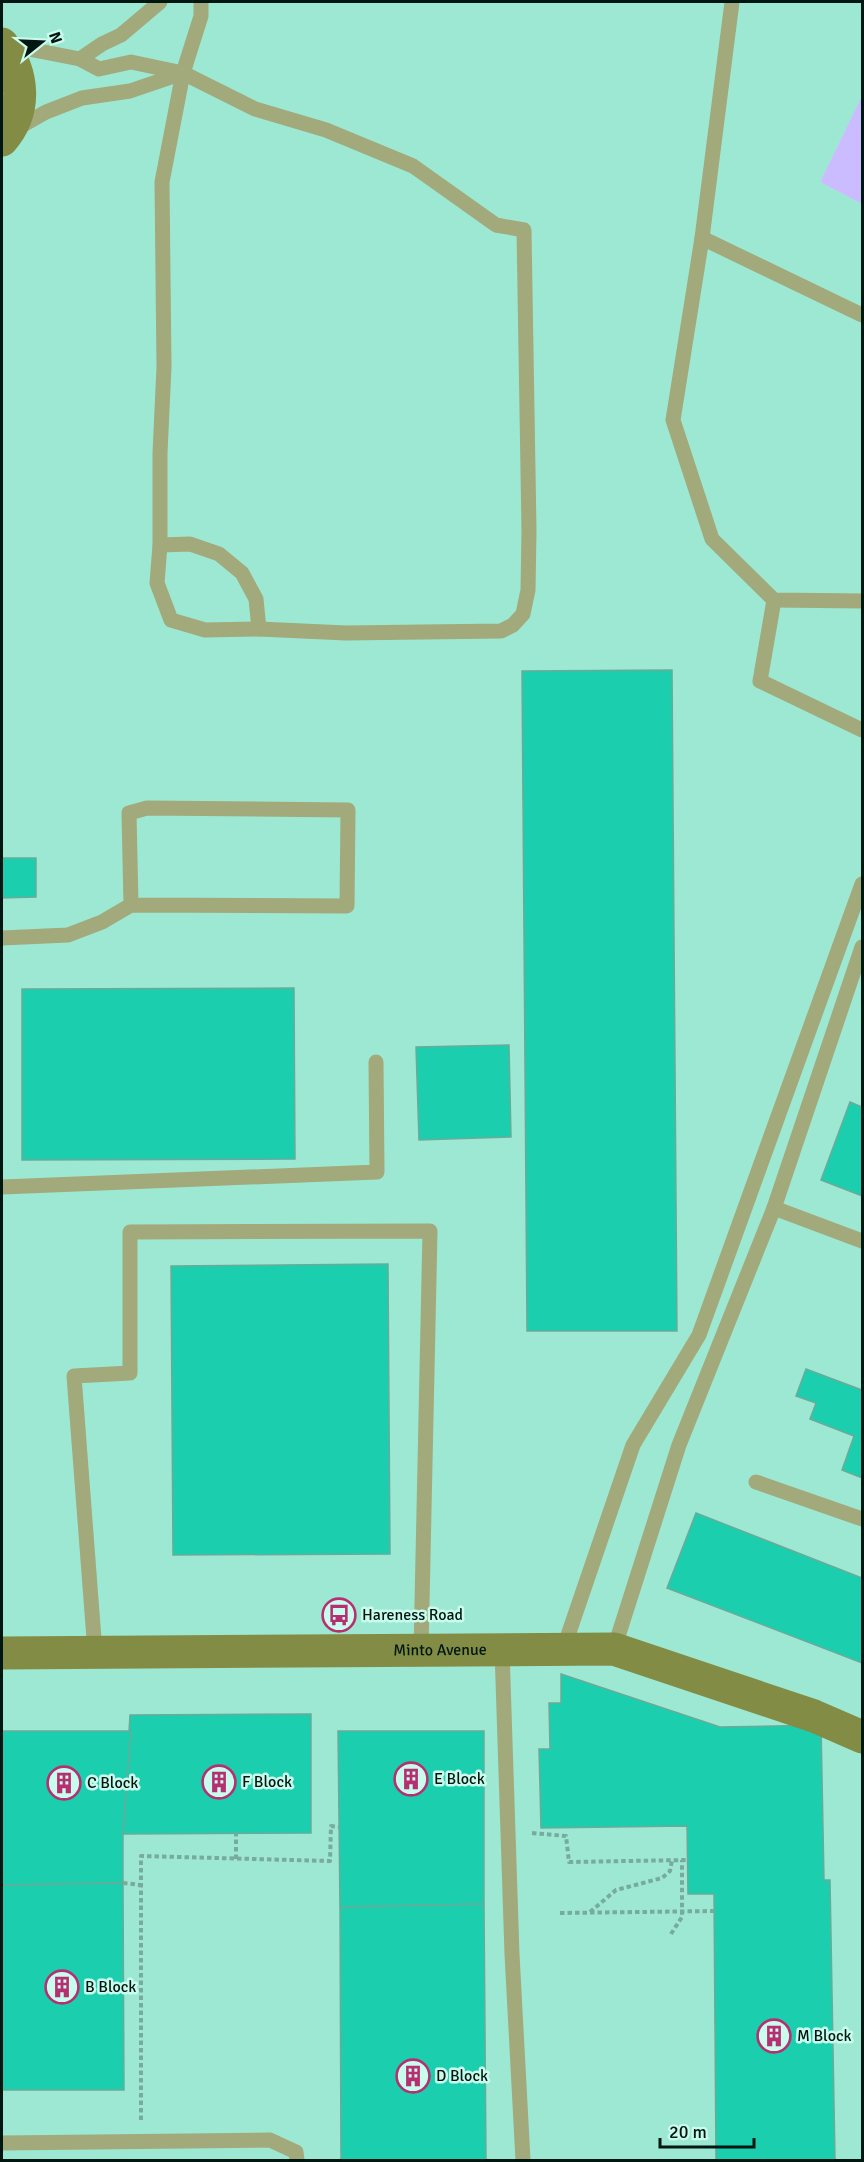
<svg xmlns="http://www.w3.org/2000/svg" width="864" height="2162" viewBox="0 0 864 2162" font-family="Signika,sans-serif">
<rect width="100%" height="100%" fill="#b1f2df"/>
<polygon fill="#9de8d3" points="2,2 862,2 862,96 820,182 862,204 862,2160 2,2160"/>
<polygon fill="#cbbbff" points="862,96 862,204 820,182"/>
<g fill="#1bcfae" stroke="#6baa99" stroke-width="1.5">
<polygon points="672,670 677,1331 527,1331 522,671"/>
<polygon points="2,858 36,858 36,897 2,898"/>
<polygon points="294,988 295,1159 22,1160 22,989"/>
<polygon points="509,1045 511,1137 419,1140 416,1047"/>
<polygon points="850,1102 862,1107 862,1196 821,1180"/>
<polygon points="388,1264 390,1554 173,1555 171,1266"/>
<polygon points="806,1369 862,1390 862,1478 842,1470 854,1436 810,1419 816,1403 796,1396"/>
<polygon points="696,1513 862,1578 862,1663 667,1588"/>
<polygon points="561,1674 720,1727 821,1725 824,1880 830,1880 835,2160 716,2160 714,1894 688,1894 687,1826 541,1828 539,1749 550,1749 549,1703 561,1703"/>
<polygon points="311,1714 311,1833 123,1834 130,1715"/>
<polygon points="2,1731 131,1731 123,1834 123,1883 2,1885"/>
<polygon points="338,1731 484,1731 484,1904 340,1907"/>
<polygon points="123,1883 124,2090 2,2090 2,1885"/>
<polygon points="484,1904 486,2160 341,2160 340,1907"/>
</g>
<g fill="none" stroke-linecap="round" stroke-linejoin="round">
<g stroke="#78ab9d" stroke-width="4" stroke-dasharray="4.5 3" stroke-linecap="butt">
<polyline points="532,1833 566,1836 569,1862 688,1860"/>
<polyline points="236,1859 236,1834"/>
<polyline points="123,1883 141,1885"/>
<polyline points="590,1912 616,1890 662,1878 670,1871 672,1860"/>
<polyline points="560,1913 715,1911"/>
<polyline points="671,1934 682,1917 682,1860"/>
<polyline points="141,2120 141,1856 330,1861 331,1826 339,1827"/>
</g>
<g stroke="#a2a97b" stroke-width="15">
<polyline points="3,44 80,59 99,69 131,62 183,73"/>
<polyline points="80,59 102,44 121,35 160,2"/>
<polygon points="183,73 255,109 326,130 413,166 496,225 524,230 529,531 528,590 523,614 513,625 501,631 346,633 259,629 205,630 171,620 157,583 160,545 160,453 164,367 162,182"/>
<polyline points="183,73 201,16 201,2"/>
<polyline points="14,130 46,112 82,98 130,91 183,73"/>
<polyline points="702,238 732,2"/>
<polyline points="862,315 702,238 673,420 712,539 774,600 862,601"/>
<polyline points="160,545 190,544 219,554 242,573 256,599 259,629"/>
<polyline points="774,600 760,681 862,730"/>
<polyline points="2,938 68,935 102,922 131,905 347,906 348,810 147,808 129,813 131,905"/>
<polyline points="2,1187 377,1172 376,1062"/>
<polyline points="774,1208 862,1241"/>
<polyline points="756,1482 862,1519"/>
<polyline points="614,1649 679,1445 774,1208 862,947"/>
<polyline points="502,1650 512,1954 523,2160"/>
<polyline points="563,1650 633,1445 699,1335 862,884"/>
<polyline points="95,1652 74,1376 130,1373 130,1232 430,1231 421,1650"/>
<polyline points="2,2143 270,2140 296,2152 297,2160"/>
</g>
<g stroke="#838c45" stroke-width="33">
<path d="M2,44C24,74 27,111 2,140"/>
<path id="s1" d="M2,1653L614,1649L814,1716L862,1737"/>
</g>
</g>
<defs>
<symbol id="bus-ring" viewBox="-11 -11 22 22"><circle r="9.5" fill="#c9fced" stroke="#b62f71" stroke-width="1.5"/><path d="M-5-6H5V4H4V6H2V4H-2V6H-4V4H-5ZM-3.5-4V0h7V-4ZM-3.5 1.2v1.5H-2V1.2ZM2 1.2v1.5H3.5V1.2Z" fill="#b62f71"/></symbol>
<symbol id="building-ring" viewBox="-11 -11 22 22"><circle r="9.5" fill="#c9fced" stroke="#b62f71" stroke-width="1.5"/><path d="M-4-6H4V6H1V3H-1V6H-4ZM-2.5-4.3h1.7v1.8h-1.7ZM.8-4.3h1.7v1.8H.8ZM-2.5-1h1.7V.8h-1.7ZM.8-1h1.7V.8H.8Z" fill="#b62f71"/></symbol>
</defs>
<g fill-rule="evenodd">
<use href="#bus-ring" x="320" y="1596" width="38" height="38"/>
<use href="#building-ring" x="392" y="1760" width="38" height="38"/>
<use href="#building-ring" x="200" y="1763" width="38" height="38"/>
<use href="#building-ring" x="45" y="1764" width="38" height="38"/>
<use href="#building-ring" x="43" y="1968" width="38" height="38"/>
<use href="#building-ring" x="755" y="2017" width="38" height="38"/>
<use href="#building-ring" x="394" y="2057" width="38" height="38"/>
</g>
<g text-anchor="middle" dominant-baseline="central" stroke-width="5" stroke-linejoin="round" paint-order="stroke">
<g font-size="16" fill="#001610" stroke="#c9fced" text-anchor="start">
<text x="362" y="1615">Hareness Road</text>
<text x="434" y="1779">E Block</text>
<text x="242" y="1782">F Block</text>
<text x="87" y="1783">C Block</text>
<text x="85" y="1987">B Block</text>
<text x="797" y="2036">M Block</text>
<text x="436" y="2076">D Block</text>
</g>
<g font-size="16" fill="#001610" stroke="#c9fced">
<text stroke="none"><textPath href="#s1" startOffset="438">Minto Avenue</textPath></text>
</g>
</g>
<rect width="864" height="2162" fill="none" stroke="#001610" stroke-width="6"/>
<g transform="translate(42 42) rotate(72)" stroke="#c9fced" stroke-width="4.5" paint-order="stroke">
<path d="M0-4.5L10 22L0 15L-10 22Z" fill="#001610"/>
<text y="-9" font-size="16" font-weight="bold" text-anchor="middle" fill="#001610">N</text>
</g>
<path d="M660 2138v9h94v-9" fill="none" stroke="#001610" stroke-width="3"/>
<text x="669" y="2138" font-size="18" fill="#001610" stroke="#c9fced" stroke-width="4.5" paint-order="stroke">20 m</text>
</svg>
